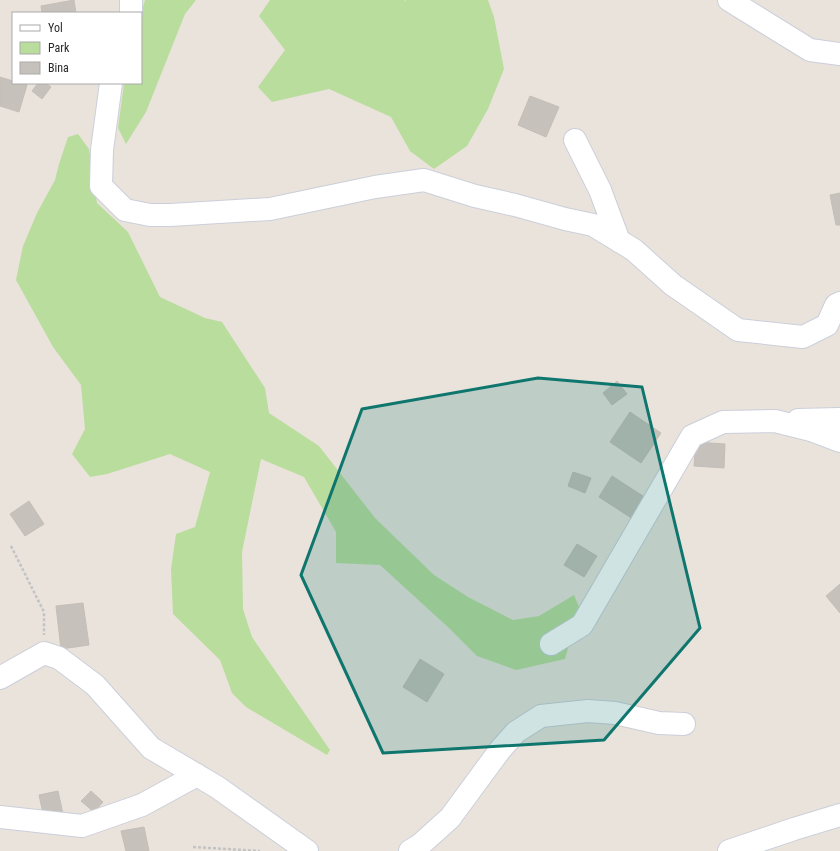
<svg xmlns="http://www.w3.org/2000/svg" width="840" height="851" viewBox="0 0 840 851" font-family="'Roboto Condensed',sans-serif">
<rect width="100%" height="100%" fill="#eae3dc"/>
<g fill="#b9dd9d">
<polygon points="145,0 196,0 185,14 146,112 126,144 118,128 124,83 141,83 141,13"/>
<polygon points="270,0 405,0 404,2 406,0 488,0 494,17 504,69 488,109 467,146 434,169 410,151 391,117 329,89 272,102 258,87 285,50 259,16"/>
<polygon points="78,134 89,149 97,203 128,232 160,297 205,318 222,322 265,388 269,413 319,446 375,518 434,575 468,597 513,620 539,616 574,595 579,607 565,659 516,670 477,656 449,628 380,565 336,563 336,532 304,477 261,459 242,552 243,609 252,637 330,750 327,755 246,707 232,693 220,660 173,614 171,569 176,534 195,527 210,472 170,454 107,474 90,477 72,454 85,429 81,385 53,347 16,280 23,246 37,213 55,180 59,164 68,137"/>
</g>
<g fill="#c6c1bb" stroke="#c5beb6">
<polygon points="74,0 76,13 42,13 41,6"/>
<polygon points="0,77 13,81 13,83 21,83 27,85 19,112 0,106"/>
<polygon points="38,83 46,83 51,87 42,99 32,91"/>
<polygon points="530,96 559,107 546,137 518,125"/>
<polygon points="840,193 840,225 836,225 830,195"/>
<polygon points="617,381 627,394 612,405 603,393"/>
<polygon points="630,412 661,433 641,463 610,442"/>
<polygon points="696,442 725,444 724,468 694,466"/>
<polygon points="573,472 591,478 585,493 568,486"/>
<polygon points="612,476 646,498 633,519 599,497"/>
<polygon points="29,501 44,524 25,536 10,514"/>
<polygon points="577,544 597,556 584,577 564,565"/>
<polygon points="840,584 840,613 826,596"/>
<polygon points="83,603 89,645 61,649 56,606"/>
<polygon points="420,659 444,674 427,702 403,687"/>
<polygon points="58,791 63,814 44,818 39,795"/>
<polygon points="91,791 103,802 94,812 81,801"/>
<polygon points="144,827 149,851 126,851 121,831"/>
</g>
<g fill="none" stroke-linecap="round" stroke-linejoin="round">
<defs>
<g id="minor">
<polyline points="729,0 810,50 840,54"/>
<polyline points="131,13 131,0"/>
<polyline points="111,83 102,150 101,186 125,210 150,215 170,215 270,209 375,187 424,180 475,196 515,205 565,219 593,225 634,250 673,285 738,330 803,337 827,325 836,305 840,303"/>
<polyline points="575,140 600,190 619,241"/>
<polyline points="798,420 840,419"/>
<polyline points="551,644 582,625 692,436 723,422 775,421 811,430 840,441"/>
<polyline points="0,678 44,653 59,658 95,685 151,748 217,787 307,851"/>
<polyline points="0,817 82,826 142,805 197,775"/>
<polyline points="410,851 420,845 450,818 500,750 516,732 541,716 588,711 615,713 659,723 684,724"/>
<polyline points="729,851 794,829 840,815"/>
</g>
</defs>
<use href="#minor" stroke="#cbcfda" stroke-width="24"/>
<g stroke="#c3c3c3" stroke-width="2.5" stroke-dasharray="3 2" stroke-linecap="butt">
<polyline points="11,546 44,612 44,635"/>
<polyline points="193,847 260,851"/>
</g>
<use href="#minor" stroke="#fff" stroke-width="22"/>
</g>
<path fill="#0f766e" fill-opacity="0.2" stroke="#0f766e" stroke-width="3" stroke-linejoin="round" d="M538,378L642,387L700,628L604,740L383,753L301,575L362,409Z"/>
<rect x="12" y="12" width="130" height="72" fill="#ffffff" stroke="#a9a9a9"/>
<rect x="20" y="25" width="20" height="6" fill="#ffffff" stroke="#a9a9a9"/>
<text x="48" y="32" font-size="12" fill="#292929">Yol</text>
<rect x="20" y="42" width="20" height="12" fill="#b9dd9d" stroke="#a9a9a9"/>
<text x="48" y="52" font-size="12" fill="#292929">Park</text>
<rect x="20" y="62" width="20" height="12" fill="#c6c1bb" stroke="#a9a9a9"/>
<text x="48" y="72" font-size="12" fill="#292929">Bina</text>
</svg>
